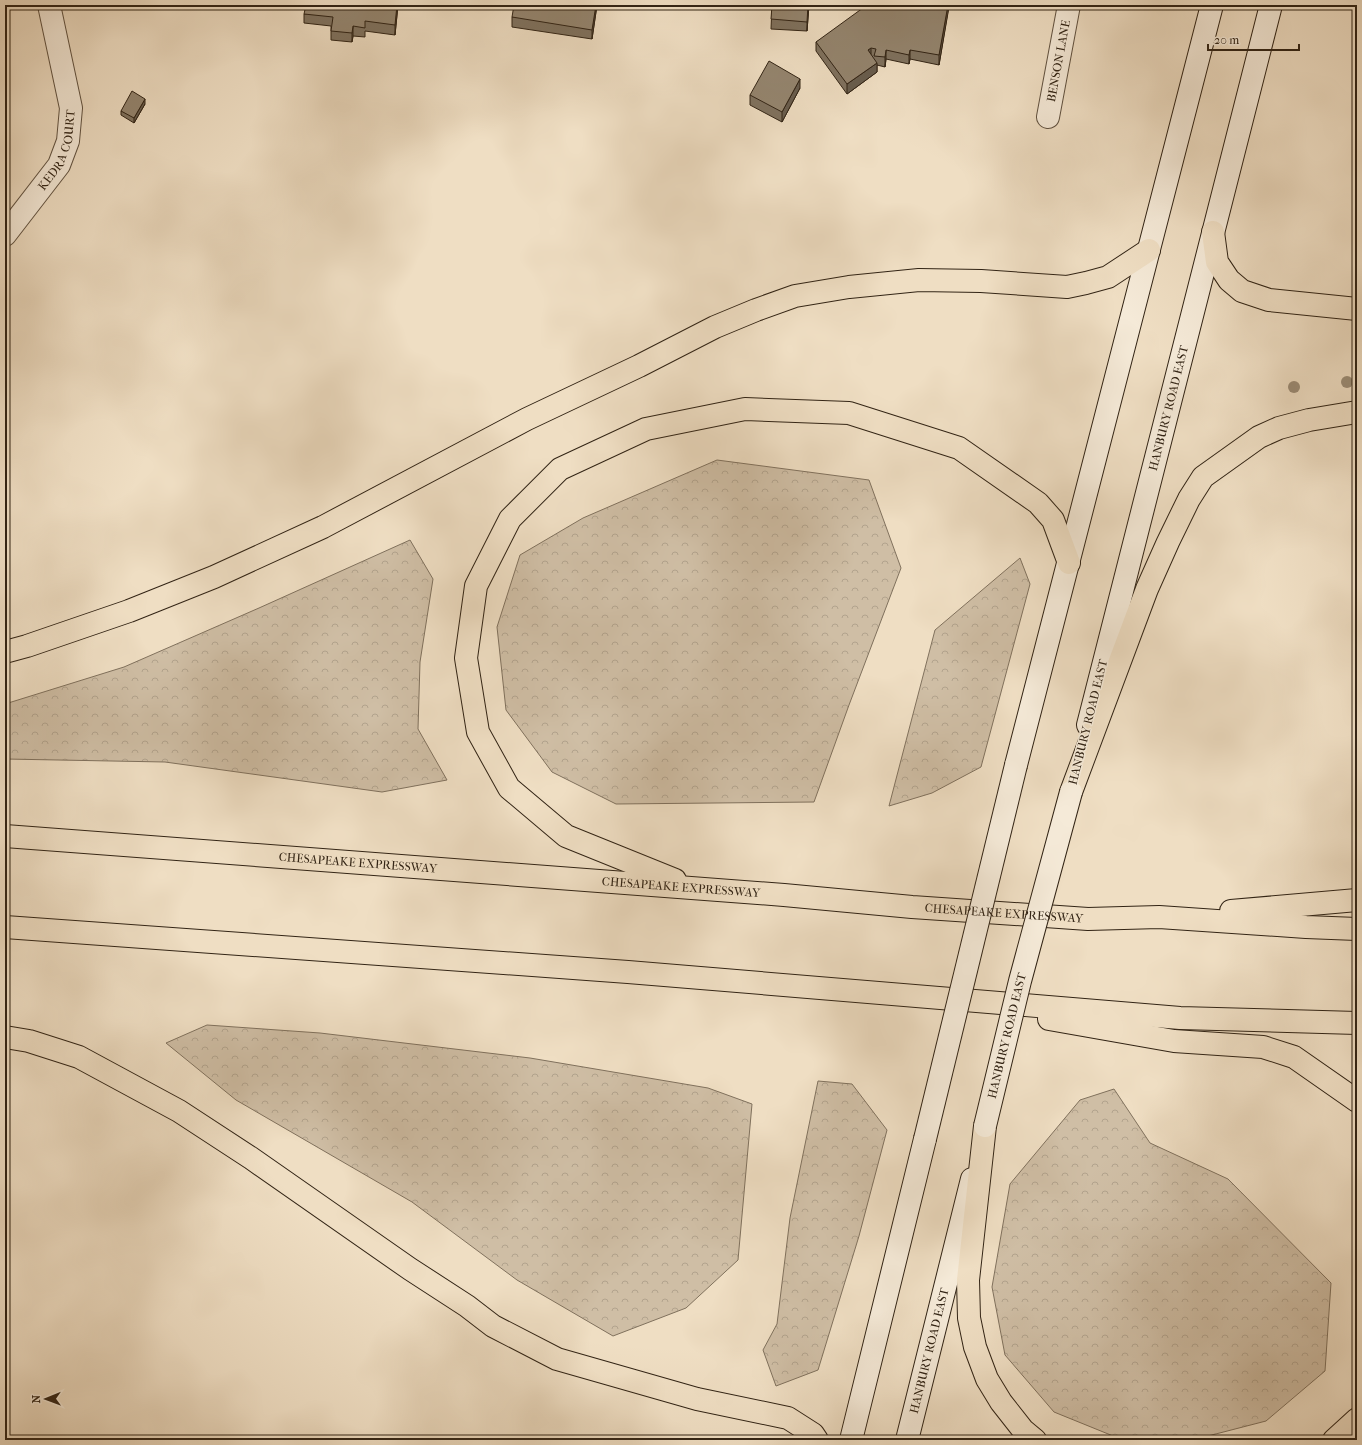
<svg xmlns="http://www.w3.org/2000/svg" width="1362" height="1445" viewBox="0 0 1362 1445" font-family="'IM FELL French Canon',serif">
<defs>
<pattern id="forest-crowns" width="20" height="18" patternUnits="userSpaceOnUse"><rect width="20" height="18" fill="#cfbea5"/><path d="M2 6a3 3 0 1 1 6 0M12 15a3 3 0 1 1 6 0" fill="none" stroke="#b2a38d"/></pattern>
</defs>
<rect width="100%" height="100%" fill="#efdec3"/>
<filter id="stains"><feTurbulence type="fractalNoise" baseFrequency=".005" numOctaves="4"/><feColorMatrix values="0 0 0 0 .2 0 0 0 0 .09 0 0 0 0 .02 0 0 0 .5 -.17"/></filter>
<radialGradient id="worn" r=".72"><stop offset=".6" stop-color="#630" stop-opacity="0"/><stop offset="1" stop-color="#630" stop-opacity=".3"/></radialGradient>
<g fill="url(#forest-crowns)" stroke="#80715d">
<polygon points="717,460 869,480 901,568 849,705 814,802 616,804 552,772 506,710 497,627 520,555 583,518"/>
<polygon points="410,540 433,579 420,662 418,729 447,780 382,792 165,762 5,759 5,704 124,667 259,608"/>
<polygon points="1020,558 1030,584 981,767 932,793 889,806 935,630"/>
<polygon points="207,1025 320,1033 530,1058 708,1088 752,1104 738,1260 686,1308 613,1336 517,1280 412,1202 236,1100 166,1043"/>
<polygon points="818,1081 852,1084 887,1130 859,1236 818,1370 776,1386 763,1350 777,1324 790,1218"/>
<polygon points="1114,1089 1150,1143 1228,1179 1331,1283 1325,1371 1266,1421 1208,1436 1169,1440 1123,1440 1054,1412 1005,1355 992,1287 1010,1184 1080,1100"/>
</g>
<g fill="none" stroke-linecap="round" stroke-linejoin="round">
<defs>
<g id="minor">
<path id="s1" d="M1048,117L1069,5"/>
<path id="s2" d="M5,235L59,165L68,141L71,108L49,5"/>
</g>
<g id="secondary">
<path id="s3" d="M1088,725L1271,5"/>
<polyline points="1016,765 1212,5"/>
<polyline points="851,1440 925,1139"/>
<path id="s4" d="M907,1440L972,1179"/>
</g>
<g id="motorway">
<polyline points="1213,232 1217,262 1229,280 1242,291 1269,300 1357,309"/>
<polyline points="5,652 27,646 129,611 214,577 323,527 527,419 639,366 715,327 756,310 795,296 849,287 919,280 981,281 1067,287 1086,283 1108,277 1149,250"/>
<polyline points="1071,792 1147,589 1168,542 1189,499 1203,477 1259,437 1279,428 1309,420 1357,412"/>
<path id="s5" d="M5,836L784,895L912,907L1088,919L1159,917L1306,927L1357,929"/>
<polyline points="675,880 566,836 509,788 478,732 466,658 476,586 510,519 560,469 646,429 745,409 849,413 959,448 1038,503 1053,520 1069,563"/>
<polyline points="1231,911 1357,900"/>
<polyline points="5,927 628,972 1180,1018 1357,1023"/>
<polyline points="1049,1019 1174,1041 1263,1047 1294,1057 1357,1101"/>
<polyline points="5,1037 29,1041 79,1057 179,1111 251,1158 410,1269 467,1306 493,1326 557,1359 697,1399 788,1418 813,1434 817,1440"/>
<polyline points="985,1126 968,1280 969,1318 975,1347 987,1379 1001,1402 1023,1430 1035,1440"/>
<polyline points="1334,1440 1357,1419"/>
</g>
</defs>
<use href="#minor" stroke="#615240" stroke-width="24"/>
<use href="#secondary" stroke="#322415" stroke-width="24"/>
<use href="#motorway" stroke="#322415" stroke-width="24"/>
<use href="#minor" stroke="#f5ead8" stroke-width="22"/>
<use href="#secondary" stroke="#f5ead8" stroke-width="22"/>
<use href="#motorway" stroke="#efdec3" stroke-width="22"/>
<defs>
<g id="secondary-bridge">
<path id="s6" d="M985,1126L1020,981L1071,792"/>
<polyline points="925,1139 1016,765"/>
</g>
</defs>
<use href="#secondary-bridge" stroke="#322415" stroke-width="24" stroke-linecap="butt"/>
<use href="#secondary-bridge" stroke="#f5ead8" stroke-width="22"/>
</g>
<g fill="#9c8d77">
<circle cx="1347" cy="382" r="6"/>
<circle cx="1294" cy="387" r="6"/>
</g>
<g fill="#7f725f" stroke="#322415">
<polygon points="398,5 395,35 365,31 365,37 353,36 352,42 331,40 331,26 304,23 304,14"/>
<polygon points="597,5 592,39 512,27 512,17"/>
<polygon points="772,5 809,5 807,31 771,29"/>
<polygon points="949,5 939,65 910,59 909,64 886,59 885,67 877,65 877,72 847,94 816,51 816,42 883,7"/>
<polygon points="800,88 782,122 750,105 750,95"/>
<polygon points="145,104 134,123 121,115 121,111"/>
</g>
<g fill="#685d4e" stroke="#322415">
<polygon points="397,5 398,5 395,35 395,25"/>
<polygon points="596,5 597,5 592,39 592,30"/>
<polygon points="808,5 809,5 807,31 807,22"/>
<polygon points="948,5 949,5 949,7 939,65 939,55"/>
<polygon points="353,26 353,36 352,42 352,33"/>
<polygon points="871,48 871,57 868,50"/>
<polygon points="886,50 886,59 885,67 885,57"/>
<polygon points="910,50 910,59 909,64 909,55"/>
<polygon points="877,63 877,72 847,94 847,84"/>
<polygon points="800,79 800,88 782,122 782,112"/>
<polygon points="145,99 145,104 134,123 134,118"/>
</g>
<g fill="#94856f" stroke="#322415">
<polygon points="306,5 397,5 395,25 365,21 365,28 353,26 352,33 331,31 333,17 304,14"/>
<polygon points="514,5 596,5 592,30 512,17"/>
<polygon points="772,5 808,5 807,22 771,19"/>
<polygon points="867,5 883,7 883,5 948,5 939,55 910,50 909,55 886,50 885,57 874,56 876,49 871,48 868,50 877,63 847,84 816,42"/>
<polygon points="769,61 800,79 782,112 750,95"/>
<polygon points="132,91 145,99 134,118 121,111"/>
</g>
<g text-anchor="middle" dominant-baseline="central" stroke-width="3" stroke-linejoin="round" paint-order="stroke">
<g font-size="12" fill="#322415" stroke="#f5ead8">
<text stroke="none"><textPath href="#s1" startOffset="57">BENSON LANE</textPath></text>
<text stroke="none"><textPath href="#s2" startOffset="102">KEDRA COURT</textPath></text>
<text stroke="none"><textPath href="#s3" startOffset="327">HANBURY ROAD EAST</textPath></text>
<text transform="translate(1088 722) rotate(-76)">HANBURY ROAD EAST</text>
<text stroke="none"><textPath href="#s5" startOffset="354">CHESAPEAKE EXPRESSWAY</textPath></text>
<text stroke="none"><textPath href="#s5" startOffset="678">CHESAPEAKE EXPRESSWAY</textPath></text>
<text stroke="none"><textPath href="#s5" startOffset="1002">CHESAPEAKE EXPRESSWAY</textPath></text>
<text stroke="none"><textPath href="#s6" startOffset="93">HANBURY ROAD EAST</textPath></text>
<text stroke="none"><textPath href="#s4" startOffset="92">HANBURY ROAD EAST</textPath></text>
</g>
</g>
<rect width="1362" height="1445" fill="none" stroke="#efdec3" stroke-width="20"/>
<rect x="6" y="6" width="1350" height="1433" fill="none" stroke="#322415" stroke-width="2"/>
<rect x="10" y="10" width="1342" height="1425" fill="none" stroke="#322415"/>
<g transform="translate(46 1399) rotate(269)" stroke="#f5ead8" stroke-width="3" paint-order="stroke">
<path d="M0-3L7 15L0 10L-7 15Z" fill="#322415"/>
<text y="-6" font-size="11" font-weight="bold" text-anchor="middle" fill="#322415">N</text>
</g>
<path d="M1208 44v6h91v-6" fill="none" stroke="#322415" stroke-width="2"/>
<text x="1214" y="44" font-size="12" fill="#322415" stroke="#f5ead8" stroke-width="3" paint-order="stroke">20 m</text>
<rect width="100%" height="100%" filter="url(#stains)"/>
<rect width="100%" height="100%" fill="url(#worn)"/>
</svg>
